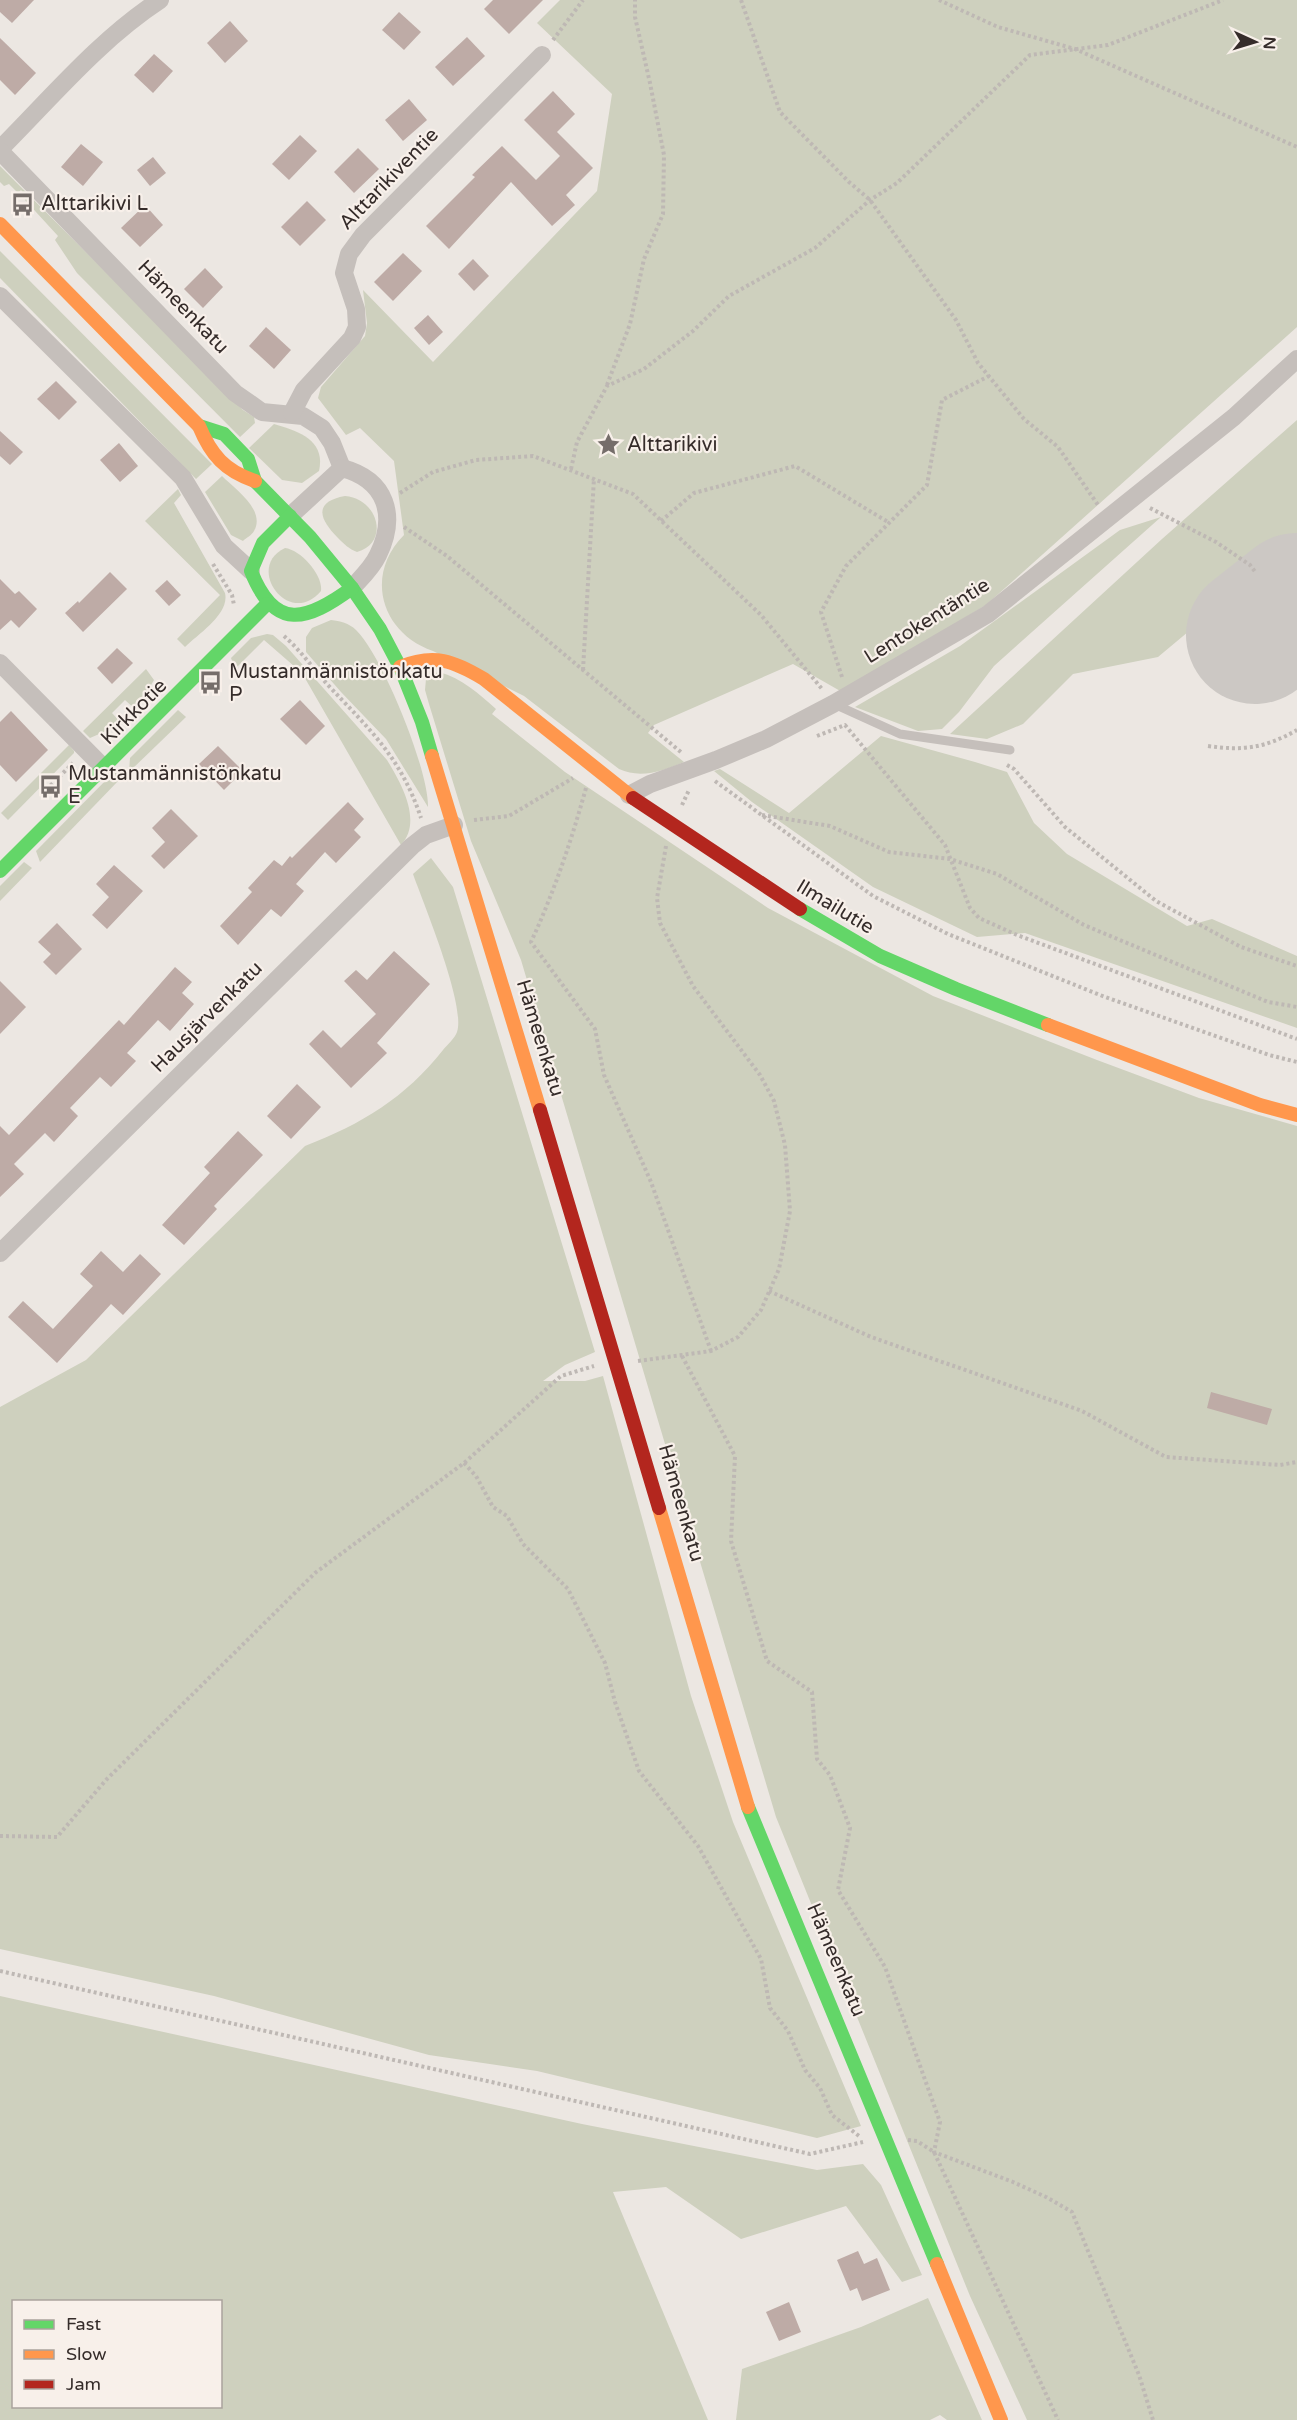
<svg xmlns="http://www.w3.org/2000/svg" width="1297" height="2420" viewBox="0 0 1297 2420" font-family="'Varela Round',sans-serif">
<rect width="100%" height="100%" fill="#ece7e2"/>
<g fill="#ced0be" fill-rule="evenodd">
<path d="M560,0H1297V327L986,605L842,692L793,664L654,725L648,733L684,762C664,771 640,779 619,769L524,696L433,651C381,633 364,575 404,535L394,461L360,428L346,435L318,398L321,387L365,336L367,323L363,290L433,362L597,191L612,94L537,23Z"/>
<polygon points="0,166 243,410 254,417 255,423 240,437 77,273 55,240 58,236 25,200 27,197 21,190 18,193 9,184 4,186 0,182"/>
<polygon points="0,251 212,464 196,479 0,278"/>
<polygon points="1297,420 1297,541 1158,657 1073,674 1023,724 987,739 950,734 1162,539"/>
<path d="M274,424C298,431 326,440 319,471L302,483L282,480L249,448Z"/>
<path d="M222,476C235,489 266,510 254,531C252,535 246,538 243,541L231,535L205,492Z"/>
<path d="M178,489L181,495L174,503L225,593C230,614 198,634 185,647L177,639L220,595L145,521Z"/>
<path d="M345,496C377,498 391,542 357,552C349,549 344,544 338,538C320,520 312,502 345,496Z"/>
<polygon points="1161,517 994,666 959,712 942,729 918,731 855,707 960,646 1120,530"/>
<path d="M285,548C301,550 323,575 321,591C289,629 244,567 285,548Z"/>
<path d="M331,620C340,621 349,623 356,630C382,655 429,770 428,807L386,739L341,692L306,652V637L312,628Z"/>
<path d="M267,634L273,635L286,646L387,760C401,783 423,821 401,845L302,673L264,640L235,669L231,658L251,638Z"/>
<polygon points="146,669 154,680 136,710 125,700 112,713 122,724 90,738 83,731"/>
<path d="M439,672C462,678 479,694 496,709L492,714L565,772L768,908L933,996L1097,1060L1199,1098L1297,1126V2420H1027L970,2296L776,1817L521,960L471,841L429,704L425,690L426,679L432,674Z"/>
<polygon points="178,710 186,717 129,772 130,758"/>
<polygon points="881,736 975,762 1007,772 1034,823 1067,854 1187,926 1212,919 1297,956 1297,1028 1025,933 977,937 873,887 752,802 714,771 720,769 789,813"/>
<polygon points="69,745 74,751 74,753 8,820 1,813"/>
<polygon points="114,772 118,774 120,779 40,862 36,851"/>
<path d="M431,858L453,887L595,1352L565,1365L543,1381H585L603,1376L691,1696L733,1822L861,2126L817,2138L537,2071L429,2055L214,1996L0,1949V1407L86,1360L305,1146C362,1124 405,1098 443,1050C447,1045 455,1038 457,1032C466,1005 424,905 413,874Z"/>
<polygon points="24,862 32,868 0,901 0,886"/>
<path d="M0,1996L582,2124L817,2170L863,2164L881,2185L922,2275L902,2282L846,2206L741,2239L666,2187L613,2192L708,2420H0ZM14,2302H220V2406H14Z"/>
<polygon points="928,2298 982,2420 947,2420 940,2415 930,2420 736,2420 742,2369 861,2327"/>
</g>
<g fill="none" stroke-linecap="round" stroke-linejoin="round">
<polyline stroke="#ccc8c4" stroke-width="138" points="1255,635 1297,602"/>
</g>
<g fill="#beaba6">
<polygon points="0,0 34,0 12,23 0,12"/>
<polygon points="493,0 543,0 509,34 484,9"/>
<polygon points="399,12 421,32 404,50 382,30"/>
<polygon points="230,21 248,41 225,63 207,43"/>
<polygon points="467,37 485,56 453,86 435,67"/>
<polygon points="0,38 36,73 15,95 0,80"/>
<polygon points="154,54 173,71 153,93 134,75"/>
<polygon points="553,91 575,114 557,132 593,168 566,195 575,205 552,226 511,182 449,249 426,226 475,177 472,175 502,146 536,180 560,156 524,120"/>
<polygon points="409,99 427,120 403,141 385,120"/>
<polygon points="300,135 317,151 289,180 272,164"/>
<polygon points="81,144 103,162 83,186 61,167"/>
<polygon points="358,148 379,169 354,193 334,172"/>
<polygon points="153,157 166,173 150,186 137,170"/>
<polygon points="307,201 326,220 300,246 281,227"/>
<polygon points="145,205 163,225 140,247 121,228"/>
<polygon points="403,253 422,271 393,301 374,282"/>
<polygon points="473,259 489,276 474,291 458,274"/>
<polygon points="205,268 223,287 203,308 184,289"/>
<polygon points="428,315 443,332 429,345 414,328"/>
<polygon points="266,327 291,350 274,369 249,346"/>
<polygon points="56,381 77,402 59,420 37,399"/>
<polygon points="0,431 23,452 10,465 0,456"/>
<polygon points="119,443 138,466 120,482 100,460"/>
<polygon points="110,572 127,589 83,632 65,613 78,601 79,603"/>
<polygon points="0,579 15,594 19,591 37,609 19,628 11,620 0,630"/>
<polygon points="167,580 181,595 169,606 155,591"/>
<polygon points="117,648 133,663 112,684 97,668"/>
<polygon points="300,700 325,726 306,745 280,719"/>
<polygon points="11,711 48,750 16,782 0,765 0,722"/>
<polygon points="218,746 243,771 224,790 199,764"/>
<polygon points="348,802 364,819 354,830 361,837 336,863 325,852 296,884 304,891 281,917 271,909 238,945 220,926 252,892 248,888 274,860 282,866 290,856 292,858"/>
<polygon points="171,809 198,836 164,869 151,856 165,842 152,828"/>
<polygon points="114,865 143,891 107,929 92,915 109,897 96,884"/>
<polygon points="57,923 82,949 56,975 43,962 51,954 38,942"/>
<polygon points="394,951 430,984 377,1043 387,1053 351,1088 309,1044 323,1030 341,1048 376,1014 344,981 356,970 367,980"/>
<polygon points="175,967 192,982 182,993 194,1004 170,1031 158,1020 127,1053 136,1061 111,1087 100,1077 70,1108 78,1116 54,1142 45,1133 14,1164 24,1174 0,1197 0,1126 9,1135 119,1020 124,1025"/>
<polygon points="0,981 26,1007 0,1034"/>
<polygon points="297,1084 321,1107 291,1139 267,1116"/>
<polygon points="238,1131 263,1155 214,1206 217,1209 184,1245 162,1225 210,1173 204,1167"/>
<polygon points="101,1251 123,1272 140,1254 161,1274 123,1315 111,1304 57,1363 8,1317 23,1301 53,1329 93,1286 80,1274"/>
<polygon points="1211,1392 1272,1409 1267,1425 1207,1408"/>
<polygon points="858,2251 864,2264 877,2258 890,2290 862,2301 857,2288 850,2291 837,2260"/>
<polygon points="789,2302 801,2332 779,2341 766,2312"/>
</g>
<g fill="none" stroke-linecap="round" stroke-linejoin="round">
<g stroke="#beb8b4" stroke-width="4" stroke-dasharray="3 3" stroke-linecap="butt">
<polyline points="741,0 780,112 849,182 870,200 956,320 978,363 1024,419 1058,447 1098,505"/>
<polyline points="939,0 998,27 1075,49 1297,147"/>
<polyline points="553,40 583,0"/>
<polyline points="607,385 630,324 644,259 663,214 664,155 650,83 635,17 635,0"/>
<polyline points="571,469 577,442 607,386 644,369 693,331 729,296 815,248 870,200 897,183 1030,55 1108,45 1223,0"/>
<polyline points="400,493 433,472 476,460 533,456 633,494 761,615 822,689"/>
<polyline points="1150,508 1216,542 1250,565 1256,573"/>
<polyline points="661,521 694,493 795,466 888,522"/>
<polyline points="404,527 447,556 682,753"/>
<polyline points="213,564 232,595 234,605"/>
<path d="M284,636C300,650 313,668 327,684C369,729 401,757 421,818"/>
<polyline points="583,670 594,478"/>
<polyline points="842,677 821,612 846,566 927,485 942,400 989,376"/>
<polyline points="817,736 845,725 945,845 970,908 979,918 1017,935 1297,1039"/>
<path d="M1208,746C1244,751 1265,748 1297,730"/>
<polyline points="1007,765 1014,769 1065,827 1156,901 1241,947 1297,966"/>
<polyline points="715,781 873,896 948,934 1105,997 1269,1055 1297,1062"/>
<path d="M586,788C571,842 554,892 531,942L595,1029L604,1075L651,1182L711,1351"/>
<polyline points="42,794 73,763"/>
<polyline points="682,805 689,790"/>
<polyline points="762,815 830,826 889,852 950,859 997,874 1084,925 1268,1002 1297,1007"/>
<polyline points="474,820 509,816 573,778"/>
<polyline points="769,1291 871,1337 1082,1411 1166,1457 1280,1465 1297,1462"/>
<polyline points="682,1356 735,1456 731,1541 767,1661 812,1692 817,1759 830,1775 850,1828 838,1890 885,1967 940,2122 934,2152 1013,2182 1046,2197 1072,2212 1139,2375 1153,2420"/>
<polyline points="638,1361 711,1351 738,1337 761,1310 779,1269 790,1211 785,1145 774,1101 760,1075 693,986 660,923 657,898 666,846"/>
<polyline points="464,1463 476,1476 493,1507 507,1516 523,1544 568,1589 605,1663 615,1702 639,1771 698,1846 761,1959 770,2008 788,2031 805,2070 820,2088 832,2115 859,2136"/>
<polyline points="0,1836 57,1837 106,1780 315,1573 464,1463 561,1376 594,1366"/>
<polyline points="0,1971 810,2154 863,2142"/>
<polyline points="908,2140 917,2141 934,2152 1058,2420"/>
</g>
<polyline stroke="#c5bfbb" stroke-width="9" points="834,704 900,734 1010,750"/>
<g stroke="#c5bfbb" stroke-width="18">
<path d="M0,149C51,98 99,40 160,0"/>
<polyline points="0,151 235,393 262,412 303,416 322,428 332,443 342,468"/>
<polyline points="0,296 183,478 224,546 251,571"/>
<polyline points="292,413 304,390 352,338 357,327 356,309 344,273 349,254 363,235 542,55"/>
<path d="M342,468C387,480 397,516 378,555C372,568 361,578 352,588"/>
<polyline points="290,516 342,468"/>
<polyline points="0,663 104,768"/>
<polyline points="629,795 650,784 716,760 766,739 833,704 988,614 1234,417 1297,359"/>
<polyline points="0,1253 412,846 426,835 454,825"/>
</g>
<g stroke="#63d668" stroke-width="14">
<polyline points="199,426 224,434 248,459 255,481 310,537 352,588 380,629 400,667 422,722 432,756"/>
<path d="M290,516L263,543L251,571C275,632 307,621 352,588"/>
<polyline points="0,871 267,604"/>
<polyline points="800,909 880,956 956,989 1048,1025"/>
<polyline points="748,1807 937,2264"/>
</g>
<g stroke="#ff974d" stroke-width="14">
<path d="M0,224L199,426C211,455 225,471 255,481"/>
<path d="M400,667C434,653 454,661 484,679L633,798"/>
<polyline points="432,756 540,1110"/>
<polyline points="1048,1025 1260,1105 1297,1115"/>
<polyline points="659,1508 748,1807"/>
<polyline points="937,2264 1001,2420"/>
</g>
<g stroke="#b3261e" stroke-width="14">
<polyline points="633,798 800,909"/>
<polyline points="540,1110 659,1508"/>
</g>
</g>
<defs>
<symbol id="bus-bare" viewBox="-9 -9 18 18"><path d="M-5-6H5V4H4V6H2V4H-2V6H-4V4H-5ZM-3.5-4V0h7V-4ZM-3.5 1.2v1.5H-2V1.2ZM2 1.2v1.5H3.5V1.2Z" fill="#756d6a" stroke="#f8f0ea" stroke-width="2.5" paint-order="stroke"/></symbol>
<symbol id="sight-bare" viewBox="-9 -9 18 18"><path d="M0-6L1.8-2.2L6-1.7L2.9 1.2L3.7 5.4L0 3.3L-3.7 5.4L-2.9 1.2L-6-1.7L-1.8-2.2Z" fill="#756d6a" stroke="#f8f0ea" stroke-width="2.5" paint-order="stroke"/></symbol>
</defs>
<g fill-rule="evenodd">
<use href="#bus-bare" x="6" y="188" width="33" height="33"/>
<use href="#sight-bare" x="592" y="428" width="33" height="33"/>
<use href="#bus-bare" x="194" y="666" width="33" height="33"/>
<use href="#bus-bare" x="34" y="770" width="33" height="33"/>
</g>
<g text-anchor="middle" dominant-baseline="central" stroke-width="4.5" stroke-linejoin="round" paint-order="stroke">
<g font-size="20" fill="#352c2a" stroke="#f8f0ea">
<text transform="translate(389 179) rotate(-46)">Alttarikiventie</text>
<text transform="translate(183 307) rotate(46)">Hämeenkatu</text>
<text transform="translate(927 621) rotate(-32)">Lentokentäntie</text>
<text transform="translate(134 712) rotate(-45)">Kirkkotie</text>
<text transform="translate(835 907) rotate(31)">Ilmailutie</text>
<text transform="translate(207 1017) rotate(-45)">Hausjärvenkatu</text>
<text transform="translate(540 1038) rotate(73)">Hämeenkatu</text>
<text transform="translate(681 1503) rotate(74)">Hämeenkatu</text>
<text transform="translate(836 1960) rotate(67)">Hämeenkatu</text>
</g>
<g font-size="20" fill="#352c2a" stroke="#f8f0ea" text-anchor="start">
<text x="41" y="204">Alttarikivi L</text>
<text x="627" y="445">Alttarikivi</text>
<text x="229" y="672">Mustanmännistönkatu<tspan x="229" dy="23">P</tspan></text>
<text x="68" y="774">Mustanmännistönkatu<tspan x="68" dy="23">E</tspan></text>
</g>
</g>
<rect x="12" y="2300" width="210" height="108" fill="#f8f0ea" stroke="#aaa29d" stroke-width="1.5"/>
<rect x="24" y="2320" width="30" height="9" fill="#63d668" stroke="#aaa29d" stroke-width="1.5"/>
<text x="66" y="2330" font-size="18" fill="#352c2a">Fast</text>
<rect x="24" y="2350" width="30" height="9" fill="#ff974d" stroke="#aaa29d" stroke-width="1.5"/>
<text x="66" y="2360" font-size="18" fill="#352c2a">Slow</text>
<rect x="24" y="2380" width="30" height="9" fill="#b3261e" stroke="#aaa29d" stroke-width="1.5"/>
<text x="66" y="2390" font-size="18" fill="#352c2a">Jam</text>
<g transform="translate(1255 42) rotate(94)" stroke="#f8f0ea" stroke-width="4.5" paint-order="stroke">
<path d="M0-4.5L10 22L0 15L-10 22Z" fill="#352c2a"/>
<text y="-9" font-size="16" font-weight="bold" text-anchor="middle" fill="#352c2a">N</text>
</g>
</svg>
